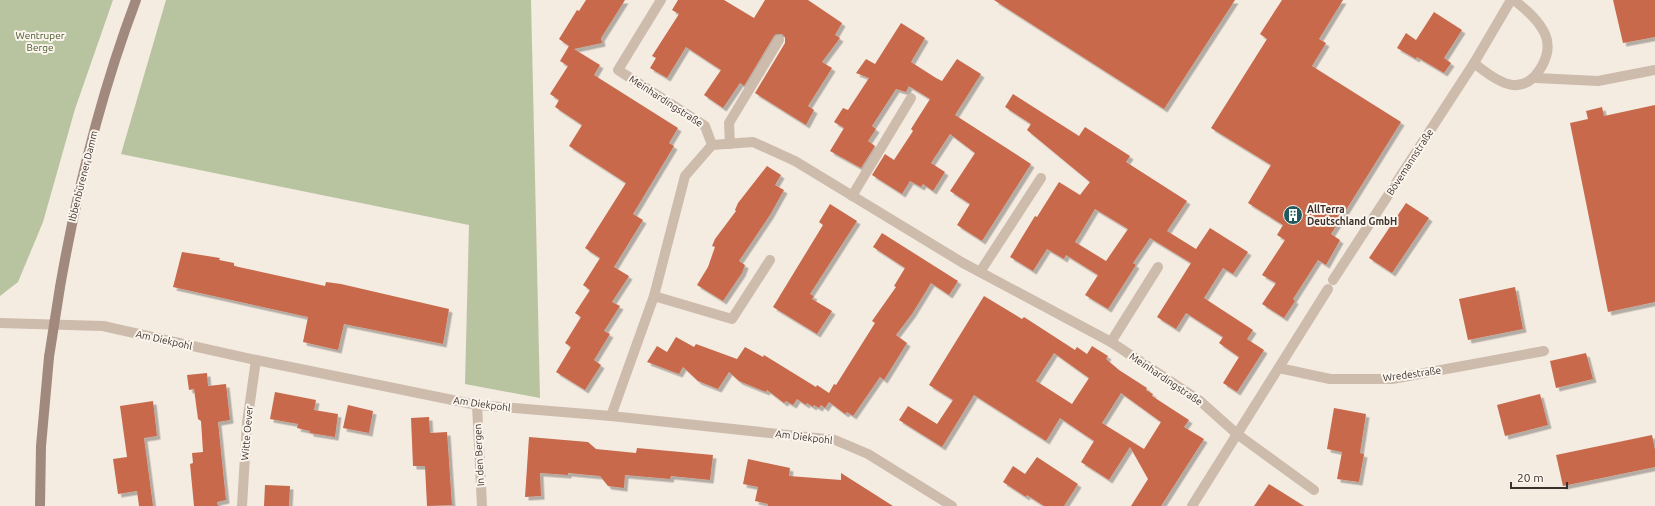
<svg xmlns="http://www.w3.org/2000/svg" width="1655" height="506" viewBox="0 0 1655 506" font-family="Ubuntu,sans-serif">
<defs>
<filter id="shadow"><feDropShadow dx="3.5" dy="3.5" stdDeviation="0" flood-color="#0004"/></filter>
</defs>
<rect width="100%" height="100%" fill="#f4ebe1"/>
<g fill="#b8c4a0">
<polygon points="0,0 113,0 75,109 43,222 18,282 0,296"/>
<polygon points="166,0 531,0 540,398 465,384 469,225 121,154"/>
</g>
<g fill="#c8694b" fill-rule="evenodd" filter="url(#shadow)">
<polygon points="586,0 625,0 601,38 602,43 574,49 600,65 594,75 678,128 669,143 674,146 633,214 643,220 614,267 629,276 612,302 620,306 604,331 610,334 594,360 601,365 585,390 556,372 571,347 565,343 581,317 575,313 590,290 583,285 600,258 585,248 626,183 569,146 582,125 555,107 559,100 550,94 568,66 560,61 569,46 559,39 577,10 579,11"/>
<polygon points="678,0 724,0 754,18 765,0 808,0 842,23 835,35 840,38 822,62 832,68 808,106 814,110 806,125 755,93 785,43 785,37 782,34 776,34 774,36 744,86 740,83 723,108 704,95 721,70 686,47 667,78 650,68 656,58 652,56 679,14 672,10"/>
<polygon points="994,0 1235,0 1164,109"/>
<polygon points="1282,0 1343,0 1319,39 1326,43 1312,66 1401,122 1331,234 1340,240 1326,265 1318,260 1293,299 1295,301 1284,318 1262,304 1276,283 1262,275 1285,240 1277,235 1283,225 1248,203 1271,165 1211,128 1267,39 1260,34"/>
<polygon points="1613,0 1655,0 1655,37 1623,43"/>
<polygon points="1434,12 1462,30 1444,58 1451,63 1444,73 1417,57 1416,59 1397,48 1406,33 1416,40"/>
<polygon points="901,23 925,38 911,62 936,78 942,81 957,59 981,74 955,115 1031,164 982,241 957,225 970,204 950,191 975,153 950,134 931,163 945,172 933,191 923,184 921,187 910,181 902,194 872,175 885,154 894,160 913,131 911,129 930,99 917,91 905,84 909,86 906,92 896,89 872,126 876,129 868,141 875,146 861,168 830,151 844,128 834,122 843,108 848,110 869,78 856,73 866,59 875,64"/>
<path d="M1013,94L1079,136L1085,127L1130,156L1126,162L1187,201L1167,231L1196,249L1210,228L1248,252L1233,274L1223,268L1204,298L1253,330L1247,339L1264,350L1237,392L1223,383L1239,357L1219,343L1223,337L1186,313L1176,329L1157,317L1191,263L1150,238L1133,263L1136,265L1108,309L1085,295L1098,275L1066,255L1064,259L1047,249L1033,271L1010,257L1035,216L1037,217L1059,182L1080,195L1090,182L1027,130L1031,124L1005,107ZM1095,209L1128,229L1106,261L1075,242Z"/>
<polygon points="1655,105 1655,302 1608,312 1570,123 1588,119 1586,111 1602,107 1604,116"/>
<polygon points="767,166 781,175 775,185 784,190 770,215 739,261 745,265 742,273 723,301 697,285 708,267 715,247 712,246 715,239 736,211 735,210 738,203"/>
<polygon points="1406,203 1429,218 1392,273 1369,258"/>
<polygon points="830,204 857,221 810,294 814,296 812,299 832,311 817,334 773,307 823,225 819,222"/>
<polygon points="882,233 958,281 949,295 931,283 912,314 896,335 907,343 884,380 880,377 853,416 847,412 845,414 829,402 825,408 821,405 819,408 814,405 813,407 807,403 806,405 797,399 793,405 786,401 784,403 767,390 766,392 739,381 729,372 718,389 698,381 683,367 679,374 647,362 657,346 667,352 676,337 694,347 696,344 737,359 745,347 763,357 764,355 816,387 817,385 829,393 834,384 836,385 875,323 872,321 896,287 894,286 905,268 873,247"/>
<polygon points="182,252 220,258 219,260 234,263 234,266 325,286 326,282 341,284 449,309 443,344 344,324 338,350 303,342 308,317 173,287"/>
<polygon points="1515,287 1523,329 1468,340 1459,299"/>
<path d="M984,296L1022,319L1024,317L1075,350L1077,347L1087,354L1092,346L1108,356L1106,359L1119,370L1147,388L1146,390L1153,394L1152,396L1189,420L1184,427L1204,439L1161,506H1131L1148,479L1130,447L1109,480L1081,462L1094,441L1060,418L1046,441L974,395L942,447L899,420L908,406L937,424L953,400L929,385ZM1054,353L1089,378L1072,404L1036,381ZM1121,393L1161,422L1144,449L1102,423Z"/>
<polygon points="1586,353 1593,379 1556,388 1550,361"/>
<polygon points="207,373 208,386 226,384 230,420 218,422 226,500 217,502 218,506 194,506 190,464 193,463 192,453 203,452 201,421 198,419 194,389 189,390 187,375"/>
<polygon points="275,392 316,400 314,410 338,414 335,437 310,433 310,431 297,428 298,424 270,419"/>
<polygon points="1540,394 1548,425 1505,436 1497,405"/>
<polygon points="153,401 157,436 144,438 153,506 139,506 137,491 118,494 113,459 127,457 120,406"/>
<polygon points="348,405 373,411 369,433 343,428"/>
<polygon points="1334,408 1366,414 1360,453 1364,454 1359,482 1337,479 1342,452 1327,449"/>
<polygon points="429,417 430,433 447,432 452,505 427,506 425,466 413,466 411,418"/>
<polygon points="1652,435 1655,450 1655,467 1563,486 1556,455"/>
<polygon points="529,437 588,442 596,449 636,453 637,448 713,455 710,480 671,476 670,479 625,475 624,488 608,486 600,476 568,473 568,475 540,473 541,496 525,497"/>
<polygon points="1037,457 1078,484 1064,506 1044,506 1027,495 1026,497 1003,482 1013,466 1025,474"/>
<polygon points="748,459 790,468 789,476 841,480 841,473 893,506 768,506 768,504 755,501 758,487 743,484"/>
<polygon points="1269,484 1304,506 1254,506"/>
<polygon points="265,485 290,486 289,506 264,506"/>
</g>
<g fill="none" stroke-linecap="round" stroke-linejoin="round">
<g stroke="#cdbbac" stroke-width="10">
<polyline points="661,0 618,70 705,126 712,145"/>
<path d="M1474,63C1497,82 1523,100 1542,66C1548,55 1550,45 1545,34C1539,20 1525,9 1514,0"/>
<polyline points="1536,78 1598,81 1655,70"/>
<polyline points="730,144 729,123 779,40"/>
<polyline points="852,196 911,98"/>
<polyline points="980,272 1041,178"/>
<polyline points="1333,280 1474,63 1511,0"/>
<polyline points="654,296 732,319 770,260"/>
<polyline points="0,323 103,326 256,360 477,405 611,416 835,440 868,454 952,506"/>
<polyline points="1111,342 1158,267"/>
<polyline points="1279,368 1330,379 1392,379 1544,351"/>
<polyline points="477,405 482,506"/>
<polyline points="611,416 654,296 685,176 712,145 753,142 795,161 963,263 1111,342 1200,401 1237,434 1314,490"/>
<polyline points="242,506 247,423 256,360"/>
<polyline points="1192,506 1328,289"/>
</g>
<g stroke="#a18a7d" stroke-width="10">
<path d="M60,287C77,189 101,93 136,0"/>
<polyline points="40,506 41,446 49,357"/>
</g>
<polyline stroke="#a18a7d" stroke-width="10" points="49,357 60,287"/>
</g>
<defs>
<symbol id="building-disc" viewBox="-11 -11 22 22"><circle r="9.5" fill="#1f5a5e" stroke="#fbf5ee"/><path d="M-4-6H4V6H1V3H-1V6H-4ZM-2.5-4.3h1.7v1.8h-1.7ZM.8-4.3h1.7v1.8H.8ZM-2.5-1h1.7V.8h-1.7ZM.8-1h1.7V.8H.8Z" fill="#fff"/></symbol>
</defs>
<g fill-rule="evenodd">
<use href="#building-disc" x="1282" y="204" width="22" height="22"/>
</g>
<g text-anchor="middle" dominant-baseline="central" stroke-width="4" stroke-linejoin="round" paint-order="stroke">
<g font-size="10" fill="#4a5a2e" stroke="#fbf5ee">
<text x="40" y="35">Wentruper<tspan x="40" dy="12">Berge</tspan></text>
</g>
<g font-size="10" fill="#3b302b" stroke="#fbf5ee">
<text transform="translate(666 101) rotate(33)">Meinhardingstraße</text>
<text transform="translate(1410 162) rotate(-57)">Bövemannstraße</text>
<text transform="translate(83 176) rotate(-76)">Ibbenbürener Damm</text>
<text transform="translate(164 340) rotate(13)">Am Diekpohl</text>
<text transform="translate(1412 374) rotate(-8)">Wredestraße</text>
<text transform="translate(1166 379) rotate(34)">Meinhardingstraße</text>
<text transform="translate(482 404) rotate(8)">Am Diekpohl</text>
<text transform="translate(247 433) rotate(-85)">Witte Oever</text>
<text transform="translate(804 437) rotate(7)">Am Diekpohl</text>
<text transform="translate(479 455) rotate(-93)">In den Bergen</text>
</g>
<g font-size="10" font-weight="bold" fill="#3b302b" stroke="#fbf5ee" text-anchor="start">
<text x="1307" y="209">AllTerra<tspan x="1307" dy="12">Deutschland GmbH</tspan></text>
</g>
</g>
<path d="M1511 482v6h56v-6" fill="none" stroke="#3b302b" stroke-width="2"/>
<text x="1517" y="482" font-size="12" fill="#3b302b" stroke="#fbf5ee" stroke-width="3" paint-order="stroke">20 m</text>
</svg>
